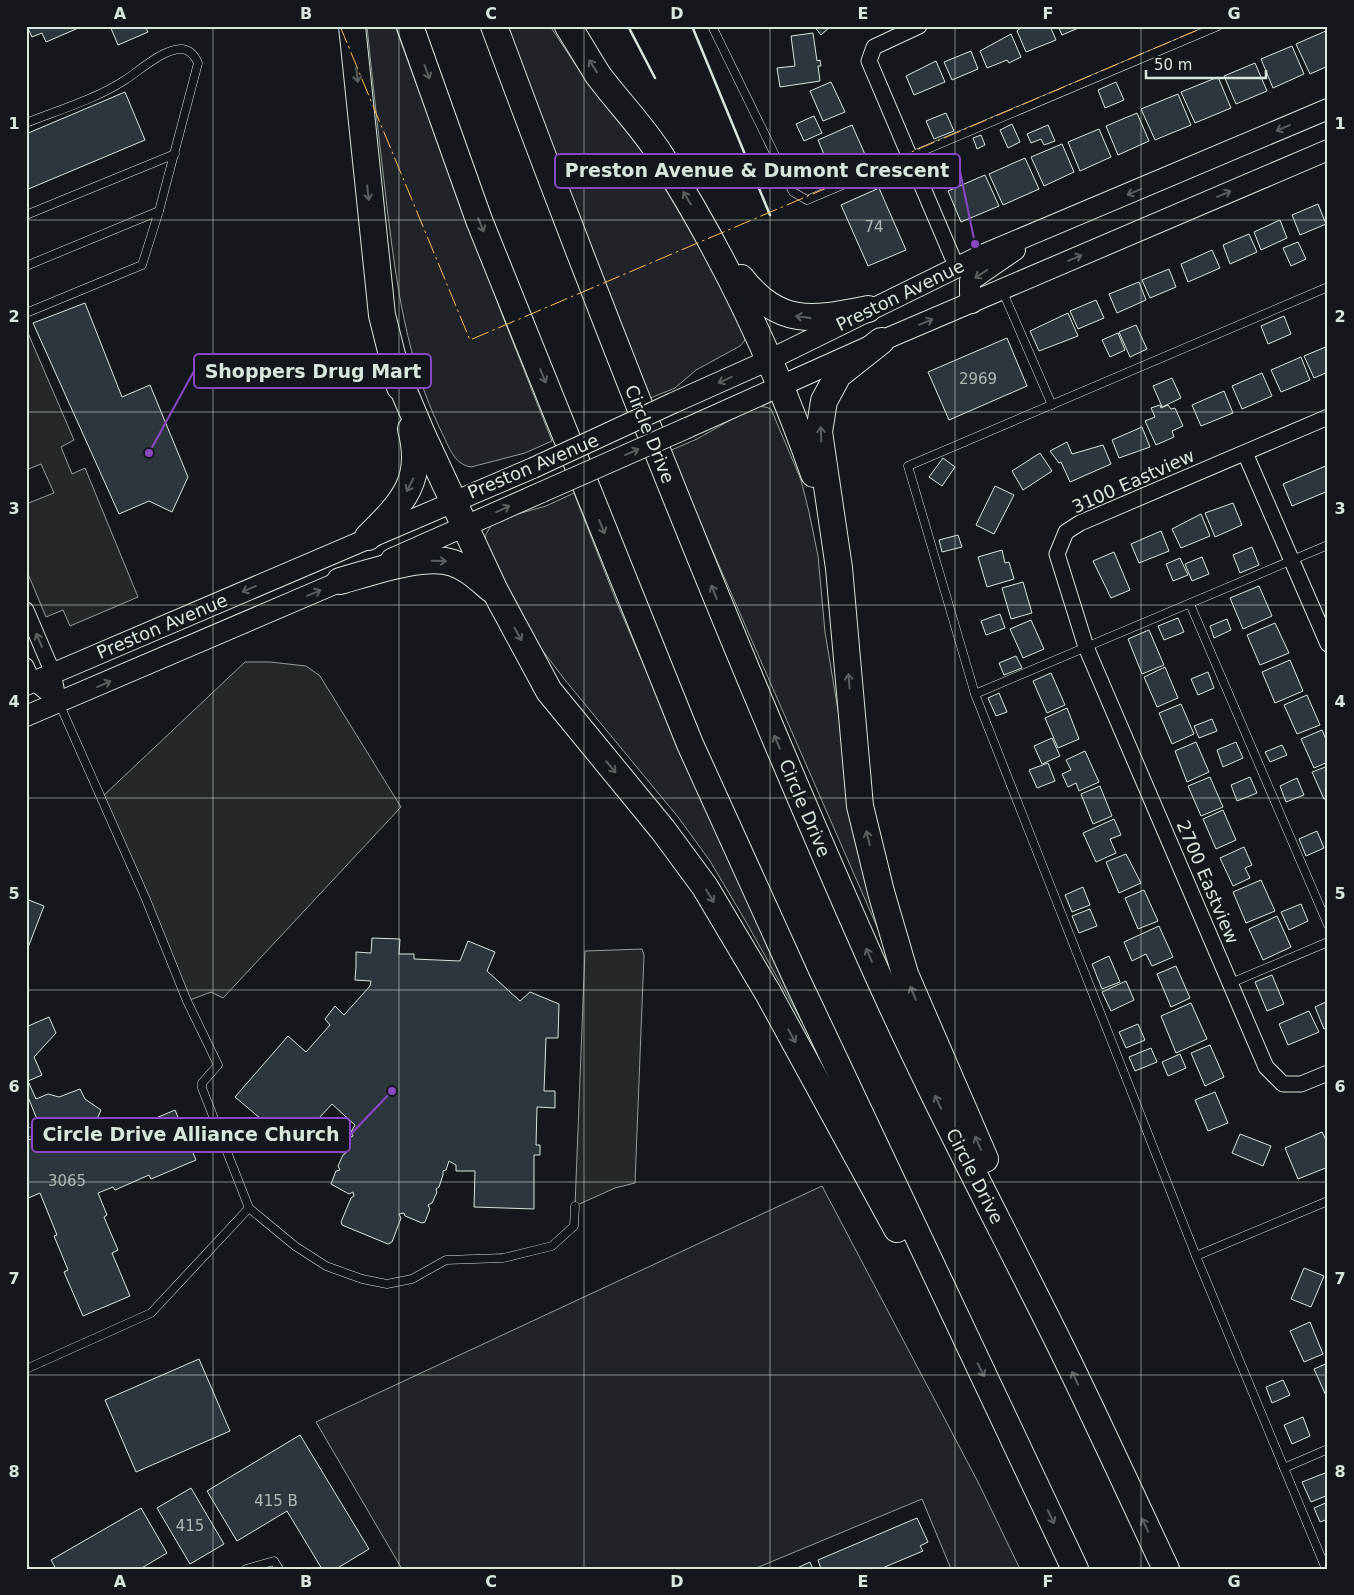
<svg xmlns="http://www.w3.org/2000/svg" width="1354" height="1595" viewBox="0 0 1354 1595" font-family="'DejaVu Sans',sans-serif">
<rect width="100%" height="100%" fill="#14181c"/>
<g fill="#202428" stroke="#939e99">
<path d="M367,26H395L503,317L552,441L525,453L471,467C453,464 449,446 441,431C406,358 397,287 387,207C380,147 373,87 367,26Z"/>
<polygon points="506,26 550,26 585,79 653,164 688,215 746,332 745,340 740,346 696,370 675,388 648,399"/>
<polygon points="755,406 766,407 771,409 801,480 809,512 818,556 825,632 855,813 892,961 669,451 697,439"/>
<polygon points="574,493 617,603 706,809 804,1021 802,1022 745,920 710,861 678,817 565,680 530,634 485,543 486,534 492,524 500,519 546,506"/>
<polygon points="822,1186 978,1482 1020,1569 951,1569 922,1499 754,1569 402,1569 316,1422"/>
</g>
<g fill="#24282b" stroke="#939e99">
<polygon points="28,333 74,440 61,447 72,474 85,468 138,597 70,626 63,610 46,617 26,569 26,504 54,493 41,464 26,470 26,334"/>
<polygon points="245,662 270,662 306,666 320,676 401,807 223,998 211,992 187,1001 101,798"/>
<polygon points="642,949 644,955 635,1183 615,1188 575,1206 585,951"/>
</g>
<g fill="#2c363c" stroke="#d8e6dc">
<polygon points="27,26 83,26 46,42 42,33 32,37"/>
<polygon points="110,26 145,26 148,32 118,45"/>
<polygon points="814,26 831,26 821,35"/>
<polygon points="1023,26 1050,26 1056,40 1026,52 1017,31"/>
<polygon points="1058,26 1083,26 1062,35"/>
<polygon points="1328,30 1328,66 1310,74 1296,44"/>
<polygon points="813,33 817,61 820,60 821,66 818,66 820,81 780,87 777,68 795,66 791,36"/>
<polygon points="1011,34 1021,57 1009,63 1007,60 987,68 980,51"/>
<polygon points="1292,46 1304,74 1273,88 1261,59"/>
<polygon points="971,51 978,69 952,80 944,62"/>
<polygon points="936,61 945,82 914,95 906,76"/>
<polygon points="1255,63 1267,91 1236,104 1224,76"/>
<polygon points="1218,77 1231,108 1195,123 1181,92"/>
<polygon points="831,82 845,112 823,121 810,91"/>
<polygon points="1116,82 1124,100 1105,108 1098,90"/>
<polygon points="125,92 145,140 26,190 26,134"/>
<polygon points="1178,94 1191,125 1155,140 1141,109"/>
<polygon points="946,113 954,131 934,139 926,121"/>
<polygon points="1137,113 1149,141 1118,155 1106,126"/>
<polygon points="814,116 822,133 804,141 796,124"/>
<polygon points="1012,124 1020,142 1008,148 1000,130"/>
<polygon points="852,125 867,159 832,174 818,140"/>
<polygon points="1048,125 1055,141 1044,145 1041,139 1031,143 1027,134"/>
<polygon points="1099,129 1111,157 1080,171 1068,142"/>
<polygon points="981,135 985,145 977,149 973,138"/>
<polygon points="1062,144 1074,172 1044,186 1031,157"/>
<polygon points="805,155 817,180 800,188 788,164"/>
<polygon points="1025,158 1039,189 1003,205 989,174"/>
<polygon points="985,175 999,206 961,222 948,191"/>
<polygon points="879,188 906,250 868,266 841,205"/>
<polygon points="1318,204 1326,224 1300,235 1292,215"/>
<polygon points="1280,220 1287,238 1261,250 1254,232"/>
<polygon points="1249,234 1257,252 1230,264 1223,245"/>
<polygon points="1298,242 1306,259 1291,266 1283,248"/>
<polygon points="1212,250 1220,268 1188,282 1181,264"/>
<polygon points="1169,269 1176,287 1150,298 1142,280"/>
<polygon points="1139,282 1146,300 1117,313 1109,294"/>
<polygon points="1096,300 1104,318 1078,329 1070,311"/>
<polygon points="85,303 122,397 150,385 188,477 172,512 149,501 119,514 33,323"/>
<polygon points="1068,313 1078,336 1039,351 1030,331"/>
<polygon points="1284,316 1291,334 1268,344 1261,326"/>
<polygon points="1136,325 1147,349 1130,357 1119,332"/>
<polygon points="1118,333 1125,350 1110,357 1102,340"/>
<polygon points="1007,338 1027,386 949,420 928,372"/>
<polygon points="1328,346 1328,372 1314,378 1304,356"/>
<polygon points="1301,357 1310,380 1281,392 1271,370"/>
<polygon points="1262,373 1272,396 1242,409 1232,386"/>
<polygon points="1172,378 1181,398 1162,407 1153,386"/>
<polygon points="1224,391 1233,413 1201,426 1192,405"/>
<polygon points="1160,405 1161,408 1168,405 1171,409 1175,408 1183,426 1172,431 1174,437 1156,445 1145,421 1155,417 1151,408"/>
<polygon points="1142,427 1150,447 1119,458 1112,440"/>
<polygon points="1067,442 1072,454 1103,445 1111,464 1070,482 1061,462 1059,463 1050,451"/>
<polygon points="1040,453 1052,471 1023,490 1012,471"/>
<polygon points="943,458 955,467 942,486 929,477"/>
<polygon points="1328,465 1328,491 1292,506 1283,484"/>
<polygon points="995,486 1014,495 994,534 976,525"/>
<polygon points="1233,503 1242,525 1215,537 1205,513"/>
<polygon points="1201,514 1210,536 1181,548 1172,529"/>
<polygon points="1161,531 1169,551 1139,563 1131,544"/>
<polygon points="958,535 962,547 942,552 939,540"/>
<polygon points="1252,547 1259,565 1240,573 1233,555"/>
<polygon points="1002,550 1005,563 1009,562 1014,579 987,587 978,557"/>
<polygon points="1114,552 1130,590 1111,598 1093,561"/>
<polygon points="1202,557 1209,574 1192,581 1185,564"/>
<polygon points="1180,558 1188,575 1173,581 1166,564"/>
<polygon points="1023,582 1032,613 1011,619 1002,588"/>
<polygon points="1259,586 1272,616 1243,629 1230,598"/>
<polygon points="1000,614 1005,628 986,635 981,621"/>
<polygon points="1178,618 1184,632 1164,640 1158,626"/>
<polygon points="1227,619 1231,630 1214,638 1210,626"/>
<polygon points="1031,620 1044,649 1023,658 1010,629"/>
<polygon points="1275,623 1289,653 1260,665 1247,635"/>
<polygon points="1149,630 1164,665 1142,674 1128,639"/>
<polygon points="1016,656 1022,668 1004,675 999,663"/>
<polygon points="1290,660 1303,691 1275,703 1262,672"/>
<polygon points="1165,667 1178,698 1157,707 1144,677"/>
<polygon points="1208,672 1214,688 1198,695 1191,679"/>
<polygon points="1051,673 1065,705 1047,713 1033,681"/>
<polygon points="999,693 1007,712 996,716 988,698"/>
<polygon points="1307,695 1320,725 1297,734 1284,705"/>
<polygon points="1181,704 1194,734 1172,744 1159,713"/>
<polygon points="1067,708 1079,739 1058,748 1045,718"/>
<polygon points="1212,719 1217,731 1199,738 1194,726"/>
<polygon points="1322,730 1328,744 1328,762 1314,768 1301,739"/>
<polygon points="1052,738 1060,756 1042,764 1034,746"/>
<polygon points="1196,742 1209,772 1187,782 1175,751"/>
<polygon points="1236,742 1243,758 1223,767 1217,750"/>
<polygon points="1282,745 1287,755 1270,762 1265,752"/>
<polygon points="1085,751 1099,782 1079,791 1076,783 1068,787 1062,774 1071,770 1066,760"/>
<polygon points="1048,763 1055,781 1037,788 1029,770"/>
<polygon points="1328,766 1328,798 1324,799 1312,772"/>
<polygon points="1210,777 1223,807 1201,816 1188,786"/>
<polygon points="1250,777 1257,793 1237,801 1231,785"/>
<polygon points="1297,778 1304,795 1286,802 1280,786"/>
<polygon points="1100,786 1112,816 1093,824 1081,794"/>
<polygon points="1223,810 1236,840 1216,849 1203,819"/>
<polygon points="1114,819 1121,835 1110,839 1116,853 1096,862 1083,833"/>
<polygon points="1317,831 1324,848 1306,856 1299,839"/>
<polygon points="1244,847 1252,865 1245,868 1250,878 1233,886 1220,858"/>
<polygon points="1126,854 1141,883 1119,893 1106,862"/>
<polygon points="1261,880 1275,911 1246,923 1233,892"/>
<polygon points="1083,887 1090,905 1072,912 1065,895"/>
<polygon points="1144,890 1158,921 1138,929 1125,898"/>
<polygon points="26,899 44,906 26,953"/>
<polygon points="1301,904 1308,921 1289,930 1281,912"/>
<polygon points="1090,909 1097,926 1079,933 1072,916"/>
<polygon points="1277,916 1291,947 1263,960 1249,929"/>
<polygon points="1159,926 1173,957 1152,966 1146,954 1132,961 1124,942"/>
<polygon points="372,938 400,939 399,954 414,954 414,959 460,961 468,941 495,952 487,971 520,1001 530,992 559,1004 558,1038 546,1038 544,1091 555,1091 555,1108 537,1107 536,1145 540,1145 540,1155 534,1155 534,1209 474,1207 475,1171 456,1171 456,1165 449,1161 446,1170 443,1171 443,1175 439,1187 436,1189 437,1192 432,1203 428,1205 430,1209 425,1222 422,1223 405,1216 404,1213 399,1214 401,1218 392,1242 388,1244 342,1225 341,1222 351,1198 354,1196 353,1192 349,1194 331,1184 336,1171 340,1170 338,1166 343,1155 346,1153 345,1149 349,1138 353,1136 351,1132 355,1125 332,1104 293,1146 235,1097 288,1036 306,1052 330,1025 325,1019 335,1006 344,1015 370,986 371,981 355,980 356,966 356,952 371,953"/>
<polygon points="1109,956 1120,982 1102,989 1092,964"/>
<polygon points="1176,966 1190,998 1171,1007 1157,974"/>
<polygon points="1272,975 1284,1004 1267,1011 1255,982"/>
<polygon points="1126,981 1134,1000 1111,1011 1102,992"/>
<polygon points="1328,1001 1328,1027 1324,1029 1315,1007"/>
<polygon points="1191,1003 1207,1039 1176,1053 1161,1016"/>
<polygon points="1309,1011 1319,1032 1288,1045 1279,1024"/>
<polygon points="49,1017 56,1033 34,1057 42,1075 28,1081 36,1099 48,1094 59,1097 80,1089 85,1099 101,1110 89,1138 94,1140 128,1126 130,1129 175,1110 196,1160 151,1179 149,1175 115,1190 113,1187 98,1193 107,1215 104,1217 118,1250 112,1253 130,1296 83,1316 64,1272 68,1270 54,1236 57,1235 40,1193 26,1199 26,1141 43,1134 26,1092 26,1027"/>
<polygon points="1138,1024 1145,1040 1126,1048 1119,1032"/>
<polygon points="1210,1045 1224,1077 1205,1086 1191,1053"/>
<polygon points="1151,1048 1157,1062 1135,1071 1129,1057"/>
<polygon points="1180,1054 1186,1068 1168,1076 1162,1062"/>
<polygon points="1215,1092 1228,1123 1208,1131 1195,1100"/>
<polygon points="1322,1132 1328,1144 1328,1167 1298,1179 1285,1148"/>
<polygon points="1240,1134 1271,1146 1263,1166 1232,1153"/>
<polygon points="1304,1268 1324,1276 1311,1307 1291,1299"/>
<polygon points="1310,1322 1323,1354 1304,1362 1290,1331"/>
<polygon points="199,1359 230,1431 136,1472 105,1400"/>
<polygon points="1328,1363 1328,1398 1327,1398 1314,1369"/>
<polygon points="1283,1380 1290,1395 1272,1403 1266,1387"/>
<polygon points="1303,1417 1310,1436 1292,1444 1284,1425"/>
<polygon points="300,1435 369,1549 336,1569 322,1569 287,1511 237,1541 207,1491"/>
<polygon points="1325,1473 1328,1480 1328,1495 1311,1502 1302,1482"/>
<polygon points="191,1488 224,1544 190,1564 157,1508"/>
<polygon points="1328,1502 1328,1519 1320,1522 1314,1508"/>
<polygon points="141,1508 167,1553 140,1569 56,1569 51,1560"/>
<polygon points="917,1518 928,1542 920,1546 923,1551 880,1569 821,1569 818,1560"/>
<polygon points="810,1562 813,1569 795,1569"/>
</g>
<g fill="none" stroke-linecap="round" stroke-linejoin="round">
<defs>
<g id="lane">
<polyline points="712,26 793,192 807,200 1218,26"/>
<path d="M26,123C59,110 96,99 125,80C139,71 164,48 182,49C190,50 195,56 198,63L159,211L142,265L26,313"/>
<polyline points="26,215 175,154"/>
<polyline points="26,266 159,211"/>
<polyline points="1002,290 1052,405"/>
<polyline points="1190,604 1328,925"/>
<polyline points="975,694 1328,545"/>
<polyline points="59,703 145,897 187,1001 218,1065 202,1083 202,1088 249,1208 295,1246 326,1266 362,1279 387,1284 412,1279 446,1260 503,1258 552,1246 574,1226 575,1206"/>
<polyline points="1231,983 1328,942"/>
<polyline points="26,1132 30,1132"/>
<polyline points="1196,1256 1328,1201"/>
<polyline points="26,1369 151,1313 249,1208"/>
<polyline points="1284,1468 1328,1449"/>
<polyline points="246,1569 274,1561 279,1569"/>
<polyline points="1326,1569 1196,1256 975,694 908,466 1328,287"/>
</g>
<g id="street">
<polyline points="919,26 874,47 869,61 957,268"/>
<polyline points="1328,417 1080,523 1066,532 1057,554 1086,647 1266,1067 1283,1084 1301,1084 1328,1073"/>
<polyline points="1245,453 1328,644"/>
<polyline points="26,610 53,673 59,703"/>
<polyline points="26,666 33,682 59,703"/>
</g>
<g id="secondary">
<polyline points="972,303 970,294 970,281 1015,250"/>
<polyline points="673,403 769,360 980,256 1328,109"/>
<polyline points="687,428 881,341 1328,150"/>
<polyline points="391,559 542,492"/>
<polyline points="26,685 533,468"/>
<polyline points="26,716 353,576"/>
</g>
<g id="highway">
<polyline points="352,26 382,315 400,387"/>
<polyline points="410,26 479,220 690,744 797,980 1075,1569"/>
<path d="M494,26C611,341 735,653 871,960C929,1091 997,1218 1061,1347C1097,1420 1131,1495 1166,1569"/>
<path d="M568,26C578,42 588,59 598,75C618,102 643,127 661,156C725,257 774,360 814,474"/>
<path d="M741,278C780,327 812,320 868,309"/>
<polyline points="881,341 838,375 824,401 819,432 839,568 860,806 881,892 905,974 985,1159"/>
<polyline points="395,370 422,434 495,591 549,691 663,830 705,887 768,993 897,1229"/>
<path d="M368,537C402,503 425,481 411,429"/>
<path d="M340,581C369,573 424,553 453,563C468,568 479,579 491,589"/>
</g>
</defs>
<use href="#lane" stroke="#d8e6dc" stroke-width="9"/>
<use href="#street" stroke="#d8e6dc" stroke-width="17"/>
<use href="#secondary" stroke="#d8e6dc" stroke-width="22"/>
<use href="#highway" stroke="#d8e6dc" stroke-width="28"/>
<use href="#lane" stroke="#14181c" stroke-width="8"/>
<use href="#street" stroke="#14181c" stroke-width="15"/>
<use href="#secondary" stroke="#14181c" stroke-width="20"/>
<use href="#highway" stroke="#14181c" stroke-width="26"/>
<defs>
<g id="secondary-bridge">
<polyline points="533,468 673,403"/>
<polyline points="542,492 687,428"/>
</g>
</defs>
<use href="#secondary-bridge" stroke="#d8e6dc" stroke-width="22" stroke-linecap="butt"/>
<use href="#secondary-bridge" stroke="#14181c" stroke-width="20"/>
<g stroke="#d8e6dc" stroke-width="2.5">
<polyline points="628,26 655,78"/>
<polyline points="692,26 770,215"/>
</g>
<polyline stroke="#ffb74d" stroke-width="1" stroke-dasharray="18 4 2.5 4" stroke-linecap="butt" points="340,26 470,340 1207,26"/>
</g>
<defs><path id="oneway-shaft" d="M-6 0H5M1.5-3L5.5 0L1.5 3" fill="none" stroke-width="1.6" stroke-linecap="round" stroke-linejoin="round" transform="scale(1.25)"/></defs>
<g stroke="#59605f">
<use href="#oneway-shaft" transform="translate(593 66) rotate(-122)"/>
<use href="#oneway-shaft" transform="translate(427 72) rotate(70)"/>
<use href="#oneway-shaft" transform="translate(357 75) rotate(84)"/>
<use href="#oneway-shaft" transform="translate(1283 128) rotate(157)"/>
<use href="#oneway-shaft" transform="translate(1134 192) rotate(157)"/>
<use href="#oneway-shaft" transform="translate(368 193) rotate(84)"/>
<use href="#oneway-shaft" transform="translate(1224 194) rotate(-23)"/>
<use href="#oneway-shaft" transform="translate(687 198) rotate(-121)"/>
<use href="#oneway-shaft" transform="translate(481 225) rotate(68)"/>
<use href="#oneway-shaft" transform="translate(1075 258) rotate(-23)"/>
<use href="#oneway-shaft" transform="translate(981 274) rotate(147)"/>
<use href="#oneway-shaft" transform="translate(803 317) rotate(-172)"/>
<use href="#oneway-shaft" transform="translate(926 322) rotate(-23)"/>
<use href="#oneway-shaft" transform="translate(543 376) rotate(68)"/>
<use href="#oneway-shaft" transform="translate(725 380) rotate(156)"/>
<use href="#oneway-shaft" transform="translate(821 434) rotate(-92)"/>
<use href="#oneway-shaft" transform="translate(632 452) rotate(-24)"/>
<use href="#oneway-shaft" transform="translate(410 485) rotate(117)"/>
<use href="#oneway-shaft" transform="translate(503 509) rotate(-25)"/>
<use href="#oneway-shaft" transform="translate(602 527) rotate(68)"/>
<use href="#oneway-shaft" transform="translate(439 561) rotate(1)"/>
<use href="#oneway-shaft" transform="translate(249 589) rotate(157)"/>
<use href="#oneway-shaft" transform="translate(714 592) rotate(-112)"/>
<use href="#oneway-shaft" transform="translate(314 593) rotate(-23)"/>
<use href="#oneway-shaft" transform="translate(518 634) rotate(61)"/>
<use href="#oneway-shaft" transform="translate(39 640) rotate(-113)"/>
<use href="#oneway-shaft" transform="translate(849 681) rotate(-95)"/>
<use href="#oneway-shaft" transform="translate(104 684) rotate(-24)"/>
<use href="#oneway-shaft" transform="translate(777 742) rotate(-113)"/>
<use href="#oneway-shaft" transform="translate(611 767) rotate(50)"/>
<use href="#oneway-shaft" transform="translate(868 838) rotate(-104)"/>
<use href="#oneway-shaft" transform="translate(710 896) rotate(59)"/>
<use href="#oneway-shaft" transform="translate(869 955) rotate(-113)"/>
<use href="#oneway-shaft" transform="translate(913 993) rotate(-113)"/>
<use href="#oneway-shaft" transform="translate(792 1036) rotate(61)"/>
<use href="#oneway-shaft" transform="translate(938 1102) rotate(-115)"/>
<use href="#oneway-shaft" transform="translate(978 1143) rotate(-114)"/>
<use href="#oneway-shaft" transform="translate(981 1370) rotate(64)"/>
<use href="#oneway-shaft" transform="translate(1075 1378) rotate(-115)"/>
<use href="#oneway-shaft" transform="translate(1051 1517) rotate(64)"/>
<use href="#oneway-shaft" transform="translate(1145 1525) rotate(-115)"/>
</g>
<path fill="none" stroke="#d8e6dc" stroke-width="1" stroke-opacity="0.55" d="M213,26V1569M399,26V1569M584,26V1569M770,26V1569M955,26V1569M1141,26V1569M26,220H1328M26,412H1328M26,605H1328M26,798H1328M26,990H1328M26,1182H1328M26,1375H1328"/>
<g text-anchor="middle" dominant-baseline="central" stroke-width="4" stroke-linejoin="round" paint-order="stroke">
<g font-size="15" fill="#adbab4">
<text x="874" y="227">74</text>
<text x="978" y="379">2969</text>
<text x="67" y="1181">3065</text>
<text x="276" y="1501">415 B</text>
<text x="190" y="1526">415</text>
</g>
<g font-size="18" fill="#d8e6dc" stroke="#14181c">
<text transform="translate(900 295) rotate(-26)">Preston Avenue</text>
<text transform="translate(650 434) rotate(68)">Circle Drive</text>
<text transform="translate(533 466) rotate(-23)">Preston Avenue</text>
<text transform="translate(1133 481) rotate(-24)">3100 Eastview</text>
<text transform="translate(162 626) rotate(-23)">Preston Avenue</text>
<text transform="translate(805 808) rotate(67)">Circle Drive</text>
<text transform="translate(1208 882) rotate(67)">2700 Eastview</text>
<text transform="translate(975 1176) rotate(63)">Circle Drive</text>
</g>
</g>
<path fill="none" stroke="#8948c3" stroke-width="2" d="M975 244L960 171M149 453L194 371M392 1091L350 1135"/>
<g fill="#8948c3" stroke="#14181c" stroke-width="2">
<circle cx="975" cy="244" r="5"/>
<circle cx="149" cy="453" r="5"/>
<circle cx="392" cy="1091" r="5"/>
</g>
<g fill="#14181c" stroke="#8948c3" stroke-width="2">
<rect x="555" y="154" width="405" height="34" rx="5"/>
<rect x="194" y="354" width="237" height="34" rx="5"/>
<rect x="32" y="1118" width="318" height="34" rx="5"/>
</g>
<g font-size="19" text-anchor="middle" font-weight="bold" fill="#d8e6dc">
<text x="757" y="177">Preston Avenue &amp; Dumont Crescent</text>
<text x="313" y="378">Shoppers Drug Mart</text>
<text x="191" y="1141">Circle Drive Alliance Church</text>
</g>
<rect width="1354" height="1595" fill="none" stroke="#14181c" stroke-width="55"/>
<path d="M1146 70v8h120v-8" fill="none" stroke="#d8e6dc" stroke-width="2.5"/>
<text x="1154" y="70" font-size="15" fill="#d8e6dc" stroke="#14181c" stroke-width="4" paint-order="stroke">50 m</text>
<rect x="28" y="28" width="1298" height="1540" fill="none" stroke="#d8e6dc" stroke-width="2"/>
<g font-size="16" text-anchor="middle" font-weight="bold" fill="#d8e6dc">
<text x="120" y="19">A</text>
<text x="306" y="19">B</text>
<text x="491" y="19">C</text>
<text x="677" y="19">D</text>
<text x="863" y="19">E</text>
<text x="1048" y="19">F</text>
<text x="1234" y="19">G</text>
<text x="14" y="129">1</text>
<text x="1340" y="129">1</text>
<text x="14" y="322">2</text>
<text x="1340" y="322">2</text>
<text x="14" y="514">3</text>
<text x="1340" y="514">3</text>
<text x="14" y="707">4</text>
<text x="1340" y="707">4</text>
<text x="14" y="899">5</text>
<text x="1340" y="899">5</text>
<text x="14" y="1092">6</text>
<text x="1340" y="1092">6</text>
<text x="14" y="1284">7</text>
<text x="1340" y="1284">7</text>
<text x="14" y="1477">8</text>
<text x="1340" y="1477">8</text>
<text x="120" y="1587">A</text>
<text x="306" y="1587">B</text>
<text x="491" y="1587">C</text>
<text x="677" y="1587">D</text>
<text x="863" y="1587">E</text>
<text x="1048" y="1587">F</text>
<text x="1234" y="1587">G</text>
</g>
</svg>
